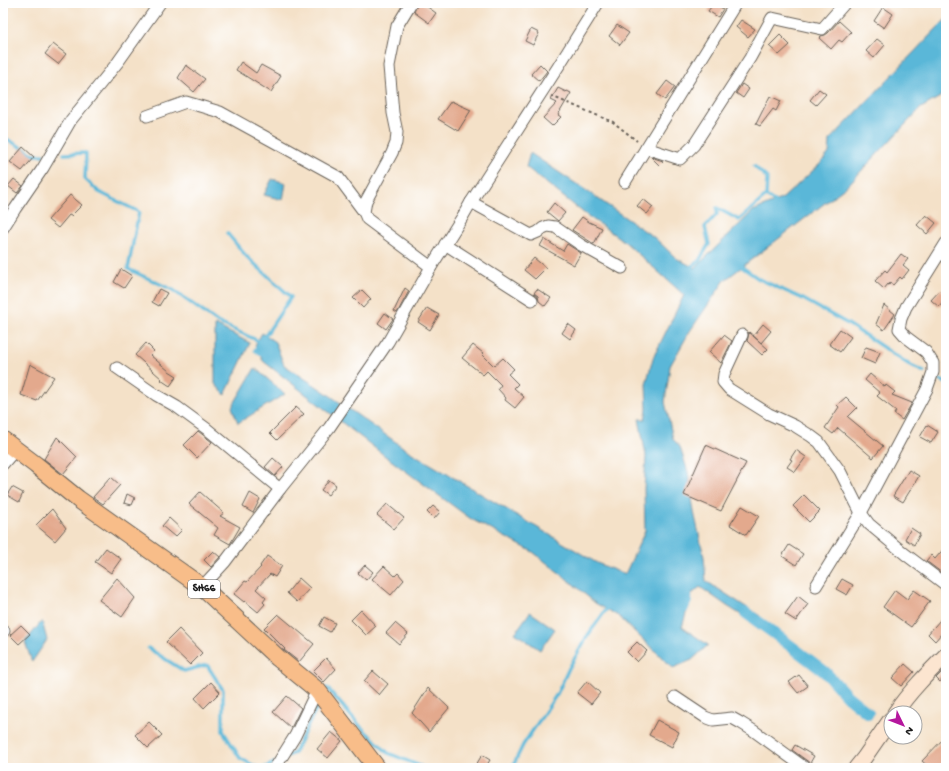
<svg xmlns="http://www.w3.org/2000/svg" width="949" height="771" viewBox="0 0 949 771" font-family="'Gochi Hand',sans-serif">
<rect width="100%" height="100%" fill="#fff"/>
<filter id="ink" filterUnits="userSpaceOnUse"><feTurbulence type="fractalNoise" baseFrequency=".025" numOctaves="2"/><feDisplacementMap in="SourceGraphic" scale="8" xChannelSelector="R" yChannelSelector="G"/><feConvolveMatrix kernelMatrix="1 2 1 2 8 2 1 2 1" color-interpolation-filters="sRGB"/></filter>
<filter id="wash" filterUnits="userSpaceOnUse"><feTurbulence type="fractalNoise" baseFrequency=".012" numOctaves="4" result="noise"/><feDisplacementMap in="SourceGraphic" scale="16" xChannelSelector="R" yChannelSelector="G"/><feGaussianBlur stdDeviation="0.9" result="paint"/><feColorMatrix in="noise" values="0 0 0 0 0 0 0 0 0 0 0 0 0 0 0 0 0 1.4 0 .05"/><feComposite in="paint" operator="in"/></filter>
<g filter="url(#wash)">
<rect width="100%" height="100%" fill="#f4e1c8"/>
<g fill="#5ab7d8" stroke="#3b6a7a">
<polygon points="946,19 946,88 940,97 921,108 847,186 725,280 690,331 670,366 665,402 673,439 680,447 688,472 694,512 704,557 706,581 760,616 757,625 727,606 700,587 692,594 682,627 708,645 692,660 673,668 618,616 595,603 572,583 533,552 471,519 385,456 263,361 255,345 262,333 275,342 284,365 325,392 407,450 597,563 624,574 626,572 645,531 644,489 646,456 639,419 645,419 647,409 646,384 653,358 684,295 625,242 585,214 526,167 530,153 584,189 655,238 676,258 695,268 753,211 783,198 820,164 829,153 830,140 937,28"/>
<polygon points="272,179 286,183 283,200 264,195"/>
<polygon points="215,325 250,343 225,395 215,384"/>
<polygon points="255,368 285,394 238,423 232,407"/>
<polygon points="530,612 555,629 540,650 515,633"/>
<polygon points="42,621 47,640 32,662 25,642"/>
</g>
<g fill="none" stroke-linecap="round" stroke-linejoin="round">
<g stroke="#5ab7d8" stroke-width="3.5">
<polyline points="3,137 35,155 43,155"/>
<polyline points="64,154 86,153 85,179 99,192 139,212 128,269 173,290 217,322 261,342"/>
<polyline points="754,166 767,178 766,196 778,204"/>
<polyline points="227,233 247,257 291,297 263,339"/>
<polyline points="739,265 759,279 803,299 848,324 911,366 924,372"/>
<polyline points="688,269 699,261 709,244 705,227 717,214 717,208 739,220 766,196"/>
<polyline points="258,346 255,350 262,355"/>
<polyline points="940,380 946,383"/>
<polyline points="686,611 690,602 690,597"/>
<polyline points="148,648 184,671 207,665 223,690 223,731 240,758 258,768"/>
<polyline points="327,688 360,726 388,753 425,768"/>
<polyline points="286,757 294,753 318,705"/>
<polyline points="264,768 274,763"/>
<polyline points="512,768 523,745 557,694 569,668 588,635 608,607"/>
</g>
<polyline stroke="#5ab7d8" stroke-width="12" points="746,613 775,634 825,672 847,696 868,713"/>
</g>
<g id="blocks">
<g fill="#e3a98d">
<polygon points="418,3 422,3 436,13 429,23 414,12"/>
<polygon points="714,3 723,9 718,17 708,11"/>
<polygon points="883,7 893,14 884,28 874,21"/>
<polygon points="741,20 755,29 748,37 736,27"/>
<polygon points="839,21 851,32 842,42 839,40 831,49 819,38 821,36 825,35 828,33"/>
<polygon points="617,25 629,33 620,45 609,36"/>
<polygon points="531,29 539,33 533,45 525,41"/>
<polygon points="780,35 790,45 779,55 769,46"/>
<polygon points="877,39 885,45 874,58 866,51"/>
<polygon points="53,44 66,54 58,64 45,54"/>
<polygon points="241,62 256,73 261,65 281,76 271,92 236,70"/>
<polygon points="540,64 547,71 539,81 531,74"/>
<polygon points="186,65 205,79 194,92 178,78"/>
<polygon points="667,81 675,87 665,100 657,94"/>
<polygon points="742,84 749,89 743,98 736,93"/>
<polygon points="558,88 566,92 567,91 571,93 558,115 561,117 552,126 543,118 557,103 551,100"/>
<polygon points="819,89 826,94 816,105 810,100"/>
<polygon points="770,96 781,101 776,111 773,109 760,126 756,124"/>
<polygon points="451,101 471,110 458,131 438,119"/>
<polygon points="23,147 34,157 22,171 10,162"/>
<polygon points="651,157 663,161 659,165"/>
<polygon points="14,179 23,186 17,193 8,186"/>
<polygon points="70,195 82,205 71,216 69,215 58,228 48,220"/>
<polygon points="643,199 653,207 647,214 637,206"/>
<polygon points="554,203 565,213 558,221 547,212"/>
<polygon points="926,215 936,223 927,234 917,225"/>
<polygon points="582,217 589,222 602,228 594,244 572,230"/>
<polygon points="544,239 563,251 567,244 581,253 574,265 540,246"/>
<polygon points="901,254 908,259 903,265 909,270 902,279 900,277 893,285 890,283 889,285 888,284 884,289 875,281 885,270 887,272"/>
<polygon points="534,258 546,268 535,279 524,270"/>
<polygon points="121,269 132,276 124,288 114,282"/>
<polygon points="405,288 409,291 397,313 394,311"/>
<polygon points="159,289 167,293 159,306 152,302"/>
<polygon points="537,289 551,298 545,306 539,301 538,296 534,293"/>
<polygon points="941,289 946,294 946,299 939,307 931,300"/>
<polygon points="362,290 371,299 363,308 353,298"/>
<polygon points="884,305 895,314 884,330 876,324"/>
<polygon points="427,308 439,315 430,330 418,322"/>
<polygon points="385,313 393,319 386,329 378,323"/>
<polygon points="568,324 576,330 570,339 562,333"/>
<polygon points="763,324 771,331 761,343 753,336"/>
<polygon points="840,329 851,337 840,352 829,344"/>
<polygon points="749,332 768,349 762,355 747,341 748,338"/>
<polygon points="724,335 732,341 721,363 709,352"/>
<polygon points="146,343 154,351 150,355 169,371 177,376 170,386 161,380 162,379 135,355"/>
<polygon points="473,345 483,353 482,354 494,366 503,358 514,369 508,374 518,384 514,388 524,397 515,408 505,400 506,398 498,389 501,385 487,371 483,375 462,358"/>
<polygon points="866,347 880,352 875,364 861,358"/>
<polygon points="30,364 54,377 37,401 21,395"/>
<polygon points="870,374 885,387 886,385 895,392 892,395 912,403 902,420 894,414 896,411 877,396 880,393 865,380"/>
<polygon points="846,397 857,408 848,417 883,446 873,458 838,428 833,434 825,428 839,407 837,405"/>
<polygon points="296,407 304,414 277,440 270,433"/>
<polygon points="927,425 938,432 931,443 920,437"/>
<polygon points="198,431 212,442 197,458 184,445"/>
<polygon points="57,437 77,457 63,474 44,459"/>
<polygon points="706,445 746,463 721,511 684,495"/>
<polygon points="796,450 806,457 795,472 787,467 792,460 790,459"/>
<polygon points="273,458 283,467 275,476 265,467"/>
<polygon points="909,470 919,476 903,502 893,496"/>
<polygon points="111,477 120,485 103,504 93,497"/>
<polygon points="329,480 336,485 328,495 321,490"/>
<polygon points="12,487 23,493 19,502 7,495"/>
<polygon points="200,492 224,513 220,516 240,527 230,544 214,535 218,528 189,504"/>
<polygon points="250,493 260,499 253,513 243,507"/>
<polygon points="127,494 135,498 132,505 124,503"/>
<polygon points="804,495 820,511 809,522 793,506"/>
<polygon points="387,504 404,518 394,529 377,515"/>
<polygon points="433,506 440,512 434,519 427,512"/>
<polygon points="742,506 759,516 746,535 730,525"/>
<polygon points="52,509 66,528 55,541 36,525"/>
<polygon points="169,518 182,530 175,537 162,526"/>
<polygon points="911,528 920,534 914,545 905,539"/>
<polygon points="789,545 803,554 796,565 782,556"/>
<polygon points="946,546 946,576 926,561 931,555 935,559"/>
<polygon points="106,548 121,559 111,573 95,562"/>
<polygon points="213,551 220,557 211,567 204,560"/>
<polygon points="267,556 282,566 275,577 270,574 256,589 266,598 263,602 265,604 258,612 245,601 244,602 234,594 245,581 247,582 261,567 260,566"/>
<polygon points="365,565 373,572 366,580 358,573"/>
<polygon points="384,566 395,576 398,573 404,580 391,595 372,579"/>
<polygon points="117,578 135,598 122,617 99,600"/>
<polygon points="299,578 310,588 297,602 287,593"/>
<polygon points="842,579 853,585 847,595 836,589"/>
<polygon points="895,590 907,599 914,590 930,601 911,627 883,607"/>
<polygon points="798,596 808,604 796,621 785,614"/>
<polygon points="361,610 376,626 366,635 351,620"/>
<polygon points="946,613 946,637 942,633 935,641 928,634"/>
<polygon points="278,614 314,644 299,662 284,650 285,649 264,628"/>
<polygon points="324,617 335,623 330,632 319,626"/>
<polygon points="395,623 408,634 399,644 386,633"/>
<polygon points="21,625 30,634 19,644 10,635"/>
<polygon points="179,629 202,653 190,665 166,642"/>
<polygon points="637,642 647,651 637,662 627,652"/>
<polygon points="326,658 336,669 324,682 313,671"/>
<polygon points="905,664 914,672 901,686 892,678"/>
<polygon points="946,668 946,675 940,682 936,678"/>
<polygon points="373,671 388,684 379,695 364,681"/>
<polygon points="799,675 808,686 798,693 789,682"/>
<polygon points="587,681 600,693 591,704 577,693"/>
<polygon points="211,682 220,692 204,708 195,698"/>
<polygon points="428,688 449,708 429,732 412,713"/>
<polygon points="287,696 301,708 291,728 273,712"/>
<polygon points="657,720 679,732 672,747 649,735"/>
<polygon points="149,722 162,735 148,748 135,735"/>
<polygon points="331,732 342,741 328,758 317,749"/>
<polygon points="946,736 946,768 930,768 922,761"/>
<polygon points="795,745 814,756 810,763 792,750"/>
<polygon points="482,755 490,760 485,768 481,768 476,765"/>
</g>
</g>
</g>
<g filter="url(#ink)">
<use href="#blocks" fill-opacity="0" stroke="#686158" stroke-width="1"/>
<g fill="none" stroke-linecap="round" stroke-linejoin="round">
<defs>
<g id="minor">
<polyline points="411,3 397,26 389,66 393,113 397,132 396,143 392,153 366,201 364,212 367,219 431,267"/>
<polyline points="147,116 186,102 220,112 338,177 364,212"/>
<polyline points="646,148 680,159 694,145 750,58 772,18 822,29 845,3"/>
<polyline points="625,182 736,3"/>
<polyline points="471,202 531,235 538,232 543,228 548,226 555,227 581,245 622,268"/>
<polyline points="3,228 15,209 43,168 71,120 118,62 160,3"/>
<polyline points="445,244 532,300"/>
<polyline points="742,335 724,374 723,382 729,389 769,414 795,426 811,436 819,442 840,471 861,513 869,524 905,554 946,585"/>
<polyline points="117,368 156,395 177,407 207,429 280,489"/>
<polyline points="3,464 16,449"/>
<polyline points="816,586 861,513 927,389 933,372 933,363 926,352 906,337 899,329 901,319 906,307 946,243"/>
<polyline points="202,587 225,562 280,489 329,428 388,342 431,267 463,216 471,202 558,67 598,3"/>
<polyline points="3,632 4,631"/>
<polyline points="675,697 705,717 713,720 732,718 741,723 754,731 805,768"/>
<polyline points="275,768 295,736 317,690"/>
</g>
<g id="secondary">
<path d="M895,713C909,692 928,673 946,655"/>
<polyline points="856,768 864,758 891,719"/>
</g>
<polyline id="primary" points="3,440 36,465 78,499 202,587 278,658 317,690 377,768"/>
</defs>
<use href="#minor" stroke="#686158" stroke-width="13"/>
<use href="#secondary" stroke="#686158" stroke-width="17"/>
<use href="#primary" stroke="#686158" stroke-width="19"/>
<polyline stroke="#686158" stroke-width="2" stroke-dasharray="3 3" stroke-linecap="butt" points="551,96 613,122 637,141"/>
<use href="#minor" stroke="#fff" stroke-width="11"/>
<use href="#secondary" stroke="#fce5d0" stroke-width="15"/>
<use href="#primary" stroke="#f8bd89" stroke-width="17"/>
</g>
</g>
<g text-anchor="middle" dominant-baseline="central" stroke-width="3.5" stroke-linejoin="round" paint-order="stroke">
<rect fill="#fff" stroke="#606060" stroke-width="1" x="188" y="580" width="32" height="18" rx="3"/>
<g font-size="11" font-weight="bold" fill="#1c1c1c">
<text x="204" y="589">SH66</text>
</g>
</g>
<rect width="949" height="771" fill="none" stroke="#fff" stroke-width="16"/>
<g transform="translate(903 725) rotate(133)"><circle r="19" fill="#ffffff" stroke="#a4a4a4"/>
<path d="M0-3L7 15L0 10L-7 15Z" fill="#b5179e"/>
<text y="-6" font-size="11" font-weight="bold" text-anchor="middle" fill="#1c1c1c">N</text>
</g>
</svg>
